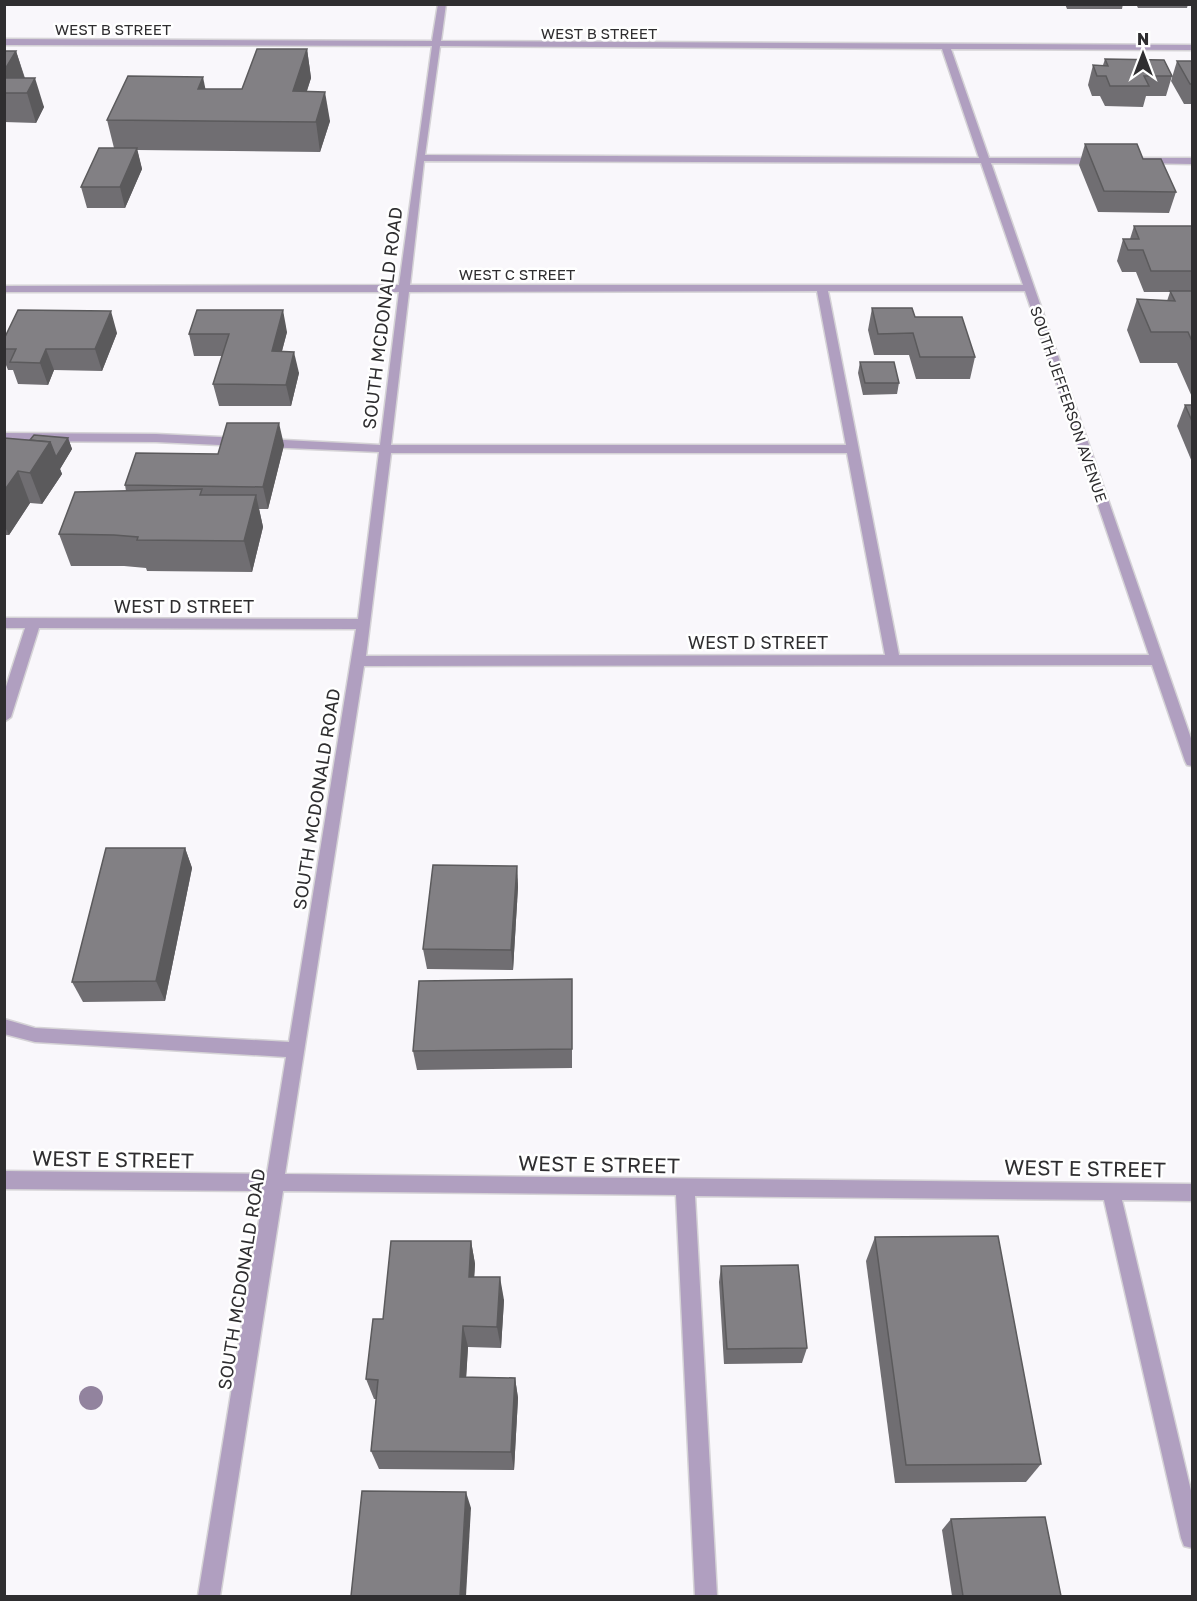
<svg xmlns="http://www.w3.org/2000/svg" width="1197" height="1601" viewBox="0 0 1197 1601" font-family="'Golos Text',sans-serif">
<rect width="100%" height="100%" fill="#f9f7fb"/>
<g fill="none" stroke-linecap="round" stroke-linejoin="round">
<defs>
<g id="minor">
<path d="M438,4H446L441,41L1192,45V50L951,49L989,158H1100L1105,161L1100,164L991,163L1192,741V766L1187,765L1185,761L1152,665L364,666L285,1174L1192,1184V1201L1122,1200L1192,1495V1548L1184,1546L1181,1538L1104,1200L695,1196L717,1596H695L676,1195L283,1191L220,1596H198L264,1191L4,1189V1171L267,1174L286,1057L35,1042L4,1034V1019L35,1028L289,1042L356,629L39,628L11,717L4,722V693L25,628H4V618L358,619L379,452L265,447L259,443L265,439L380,445L399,292H4V286L399,285L432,46L4,45V39L432,41ZM440,46L942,49L979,158L425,155ZM424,161L981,163L1023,285H410ZM817,291L846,445H391L409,292ZM828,291H1025L1149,655H899ZM391,453H847L885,655L366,656Z"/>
<polygon points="1142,158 1192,158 1192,164 1139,163 1137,161"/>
<polygon points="4,433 156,434 241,438 247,442 241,446 156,442 4,441"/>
</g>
</defs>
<use href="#minor" stroke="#d5d3d6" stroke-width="3"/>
<use href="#minor" fill="#b09fc0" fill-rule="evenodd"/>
</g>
<circle fill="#92839e" cx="91" cy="1398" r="12"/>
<g fill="#706e72">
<polygon points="1065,4 1123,4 1122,9 1067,9"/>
<polygon points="1136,4 1188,4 1187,8 1138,8"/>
<polygon points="307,49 311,78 307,91 330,121 320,152 137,150 142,169 125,208 87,208 81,187 114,148 107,120 206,89 242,89"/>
<polygon points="4,51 16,51 25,78 44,107 36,123 4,122"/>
<polygon points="1105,59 1172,76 1166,96 1146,96 1143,107 1105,106 1100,96 1092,96 1088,85 1093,65 1103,65"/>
<polygon points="1177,61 1192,61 1192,104 1184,104 1171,81"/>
<polygon points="1085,144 1143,159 1176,192 1169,213 1098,212 1079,165"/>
<polygon points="1134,226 1192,226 1192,397 1177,363 1140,363 1127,330 1137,299 1167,301 1170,292 1144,292 1136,272 1122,272 1117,261 1123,239 1130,239"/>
<polygon points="872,308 915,317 975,357 970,379 916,379 909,355 874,355 868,330"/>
<polygon points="287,332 282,351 299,373 291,406 219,406 213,384 222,356 194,356 189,334"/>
<polygon points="117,333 102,371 54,370 48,385 18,384 13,370 8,370 4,360 4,339"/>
<polygon points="860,362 899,383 897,394 863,395 858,373"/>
<polygon points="1185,405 1192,405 1192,462 1177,426"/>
<polygon points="4,438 30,440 68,438 72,449 60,469 62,474 42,504 30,503 9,535 4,535"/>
<polygon points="284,445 268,509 259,509 263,527 252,572 147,571 146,568 124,566 71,566 59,534 126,491 125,485 218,454"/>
<polygon points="185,848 192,868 165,1001 83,1002 72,982"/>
<polygon points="517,866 518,887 513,970 427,969 423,949"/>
<polygon points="572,979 572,1068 417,1070 413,1051"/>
<polygon points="875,1237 1041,1464 1026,1482 895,1483 866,1261"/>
<polygon points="471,1241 475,1264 474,1277 504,1300 501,1348 468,1347 466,1377 515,1378 518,1398 514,1470 379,1469 371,1451 376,1399 374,1399 366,1379 383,1319"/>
<polygon points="721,1266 807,1348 802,1363 724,1364 719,1282"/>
<polygon points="951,1519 1061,1596 952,1596 942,1530"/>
</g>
<g fill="#5b5a5c">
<polygon points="307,49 311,78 297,120 293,91"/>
<polygon points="16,51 25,80 4,91 4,71"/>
<polygon points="203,77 209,106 198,89"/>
<polygon points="35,78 44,107 36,123 27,93"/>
<polygon points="325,92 330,121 320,152 316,122"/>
<polygon points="137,148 142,169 125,208 120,187"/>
<polygon points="283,310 287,332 276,373 272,351"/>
<polygon points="111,311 117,333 102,371 95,349"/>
<polygon points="46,349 54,370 48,385 40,363"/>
<polygon points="294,352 299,373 291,406 286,385"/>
<polygon points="279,423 284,445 268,509 263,487"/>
<polygon points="68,438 72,449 60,469 62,474 42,504 30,473 50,442"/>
<polygon points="18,471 30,503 9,535 4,525 4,491"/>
<polygon points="256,495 263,527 252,572 244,541"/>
<polygon points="185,848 192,868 165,1001 156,981"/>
<polygon points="517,866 518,887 513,970 511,950"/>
<polygon points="471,1241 475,1264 473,1300 469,1277"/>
<polygon points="500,1277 504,1300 501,1348 497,1327"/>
<polygon points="463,1326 468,1347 465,1397 460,1377"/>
<polygon points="515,1378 518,1398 514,1470 511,1452"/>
<polygon points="466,1492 471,1508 466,1596 460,1596"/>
</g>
<g fill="#828084" stroke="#5b5a5c" stroke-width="1.5">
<polygon points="257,49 307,49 293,91 325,92 316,122 107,120 128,76 203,77 198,89 242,89"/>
<polygon points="4,51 16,51 4,71"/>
<polygon points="1105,59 1164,60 1172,76 1144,76 1149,86 1110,86 1106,76 1097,76 1093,65 1108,66"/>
<polygon points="1177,61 1192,61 1192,84 1190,84"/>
<polygon points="4,78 35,78 27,93 4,93"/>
<polygon points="1085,144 1137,144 1143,159 1161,159 1176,192 1104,191"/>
<polygon points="99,148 137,148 120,187 81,187"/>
<polygon points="1134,226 1192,226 1192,271 1151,271 1143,250 1128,250 1123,239 1139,239"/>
<polygon points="1170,291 1192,291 1192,341 1188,332 1151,332 1137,299 1175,301"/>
<polygon points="872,308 912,308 915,317 962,317 975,357 920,357 913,333 878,334"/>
<polygon points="18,310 111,311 95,349 46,349 40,363 10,362 16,349 4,349 4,339"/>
<polygon points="197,310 283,310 272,351 294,352 286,385 213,384 229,334 189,334"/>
<polygon points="860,362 894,362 899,383 865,383"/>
<polygon points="1185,405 1192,405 1192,421"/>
<polygon points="227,423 279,423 263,487 125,485 136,453 218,454"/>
<polygon points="34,435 68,438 56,457 50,442 30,440"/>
<polygon points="4,438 50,442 30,473 18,471 4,491"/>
<polygon points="202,489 200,495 256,495 244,541 137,540 138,537 114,535 59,534 75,492"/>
<polygon points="106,848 185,848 156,981 72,982"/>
<polygon points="433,865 517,866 511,950 423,949"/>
<polygon points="572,979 572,1049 413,1051 419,981"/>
<polygon points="998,1236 1041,1464 906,1465 875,1237"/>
<polygon points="391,1241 471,1241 469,1277 500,1277 497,1327 463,1326 460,1377 515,1378 511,1452 371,1451 378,1380 366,1379 373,1319 383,1319"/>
<polygon points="798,1265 807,1348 727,1349 721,1266"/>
<polygon points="362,1491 466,1492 460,1596 351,1596"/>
<polygon points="1045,1517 1061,1596 963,1596 951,1519"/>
</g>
<g text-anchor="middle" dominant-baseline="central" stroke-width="5" stroke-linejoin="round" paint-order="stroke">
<g font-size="15" fill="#2f2e30" stroke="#fff">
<text x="113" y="29">WEST B STREET</text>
<text x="599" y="33">WEST B STREET</text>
<text x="517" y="274">WEST C STREET</text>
<text transform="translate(1069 404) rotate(71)">SOUTH JEFFERSON AVENUE</text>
</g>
<g font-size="18" fill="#2f2e30" stroke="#fff">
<text transform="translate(382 318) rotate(-83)">SOUTH MCDONALD ROAD</text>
<text x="184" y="606">WEST D STREET</text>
<text x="758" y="642">WEST D STREET</text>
<text transform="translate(316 799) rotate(-81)">SOUTH MCDONALD ROAD</text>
<text transform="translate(241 1279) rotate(-81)">SOUTH MCDONALD ROAD</text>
</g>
<g font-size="21" fill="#2f2e30" stroke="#fff">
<text transform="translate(113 1159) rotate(1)">WEST E STREET</text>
<text transform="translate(599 1164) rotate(1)">WEST E STREET</text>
<text transform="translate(1085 1168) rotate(1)">WEST E STREET</text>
</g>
</g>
<rect width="1197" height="1601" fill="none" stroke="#2f2e30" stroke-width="12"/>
<g transform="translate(1143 54)" stroke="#ffffff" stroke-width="4.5" paint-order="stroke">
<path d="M0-4.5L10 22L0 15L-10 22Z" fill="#2f2e30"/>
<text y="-9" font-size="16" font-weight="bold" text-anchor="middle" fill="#2f2e30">N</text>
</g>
</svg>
